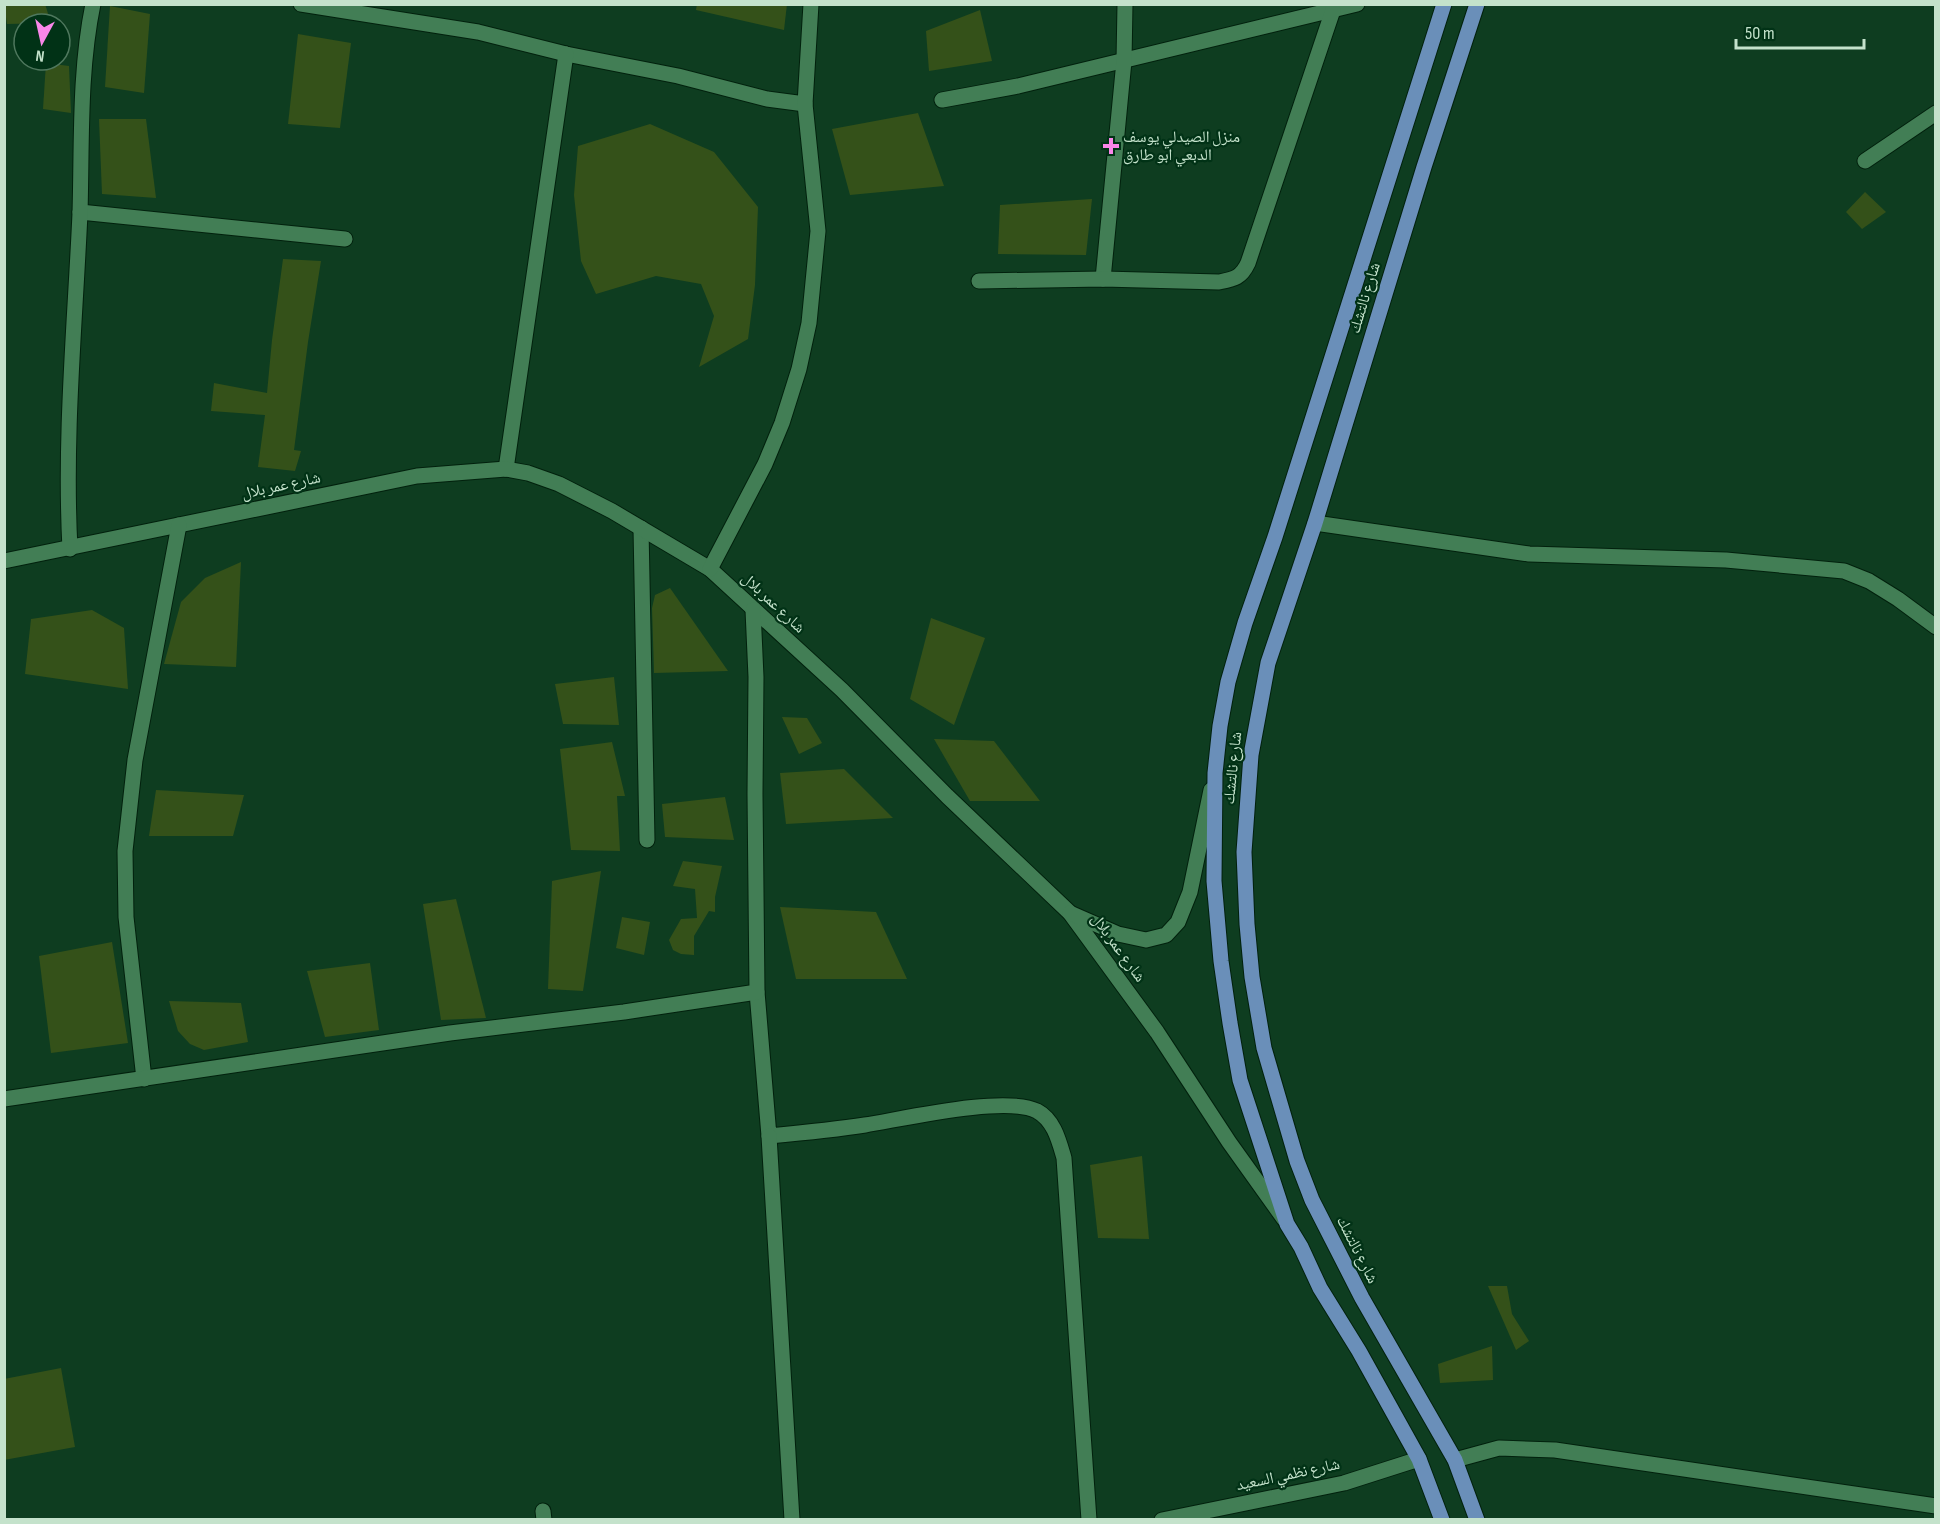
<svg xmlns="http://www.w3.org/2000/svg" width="1940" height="1524" viewBox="0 0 1940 1524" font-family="'Sofia Sans Condensed','Noto Naskh Arabic',sans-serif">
<rect width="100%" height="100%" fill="#0e3d20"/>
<g fill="#345119">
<polygon points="4,4 45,4 51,23 7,24"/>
<polygon points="697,4 787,4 784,30 696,10"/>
<polygon points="110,6 150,14 144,93 105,87"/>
<polygon points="980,10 992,61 929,71 926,31"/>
<polygon points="298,34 351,43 340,128 288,124"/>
<polygon points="46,63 69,66 71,113 43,109"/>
<polygon points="918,113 944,186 850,195 832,129"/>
<polygon points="99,119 146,119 156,198 102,194"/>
<polygon points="650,124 714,152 758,207 755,285 748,339 699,367 714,316 701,284 656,276 596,294 581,261 574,195 578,146"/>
<polygon points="1865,192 1886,212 1862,229 1846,212"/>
<polygon points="1092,199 1086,255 998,254 1000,205"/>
<polygon points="283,259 321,261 308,342 294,450 301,451 295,471 258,467 265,415 211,411 214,383 267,393 272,340"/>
<polygon points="241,562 236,667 164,664 181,602 205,578"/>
<polygon points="670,588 728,671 654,673 652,608 655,595"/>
<polygon points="92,610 124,628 128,689 25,674 31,619"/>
<polygon points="931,618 985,638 954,725 910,699"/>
<polygon points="614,677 619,725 563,724 555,684"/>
<polygon points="782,717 807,718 822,743 799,754"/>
<polygon points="934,739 994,741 1040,801 970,801"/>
<polygon points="612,742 625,796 617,796 620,851 571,850 560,749"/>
<polygon points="844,769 893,818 786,824 780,773"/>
<polygon points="156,790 244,795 233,836 149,836"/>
<polygon points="725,797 734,840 665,837 662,804"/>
<polygon points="683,861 722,866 715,897 715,912 709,911 694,936 694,955 681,954 673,950 669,940 681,919 697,918 695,889 673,886"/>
<polygon points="601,871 583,991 548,989 552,881"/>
<polygon points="456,899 486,1018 441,1020 423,904"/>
<polygon points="780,907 876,912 907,979 796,979"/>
<polygon points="622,917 650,922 644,955 616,948"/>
<polygon points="112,942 128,1043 51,1053 39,956"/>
<polygon points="370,963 379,1030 325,1037 307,971"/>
<polygon points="169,1001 241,1003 248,1042 204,1050 190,1044 178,1031"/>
<polygon points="1142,1156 1149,1239 1098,1238 1090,1165"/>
<polygon points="1488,1286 1507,1286 1512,1314 1529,1341 1516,1350"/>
<polygon points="1492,1346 1493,1380 1440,1383 1438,1364"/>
<polygon points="61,1368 75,1447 4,1460 4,1379"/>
</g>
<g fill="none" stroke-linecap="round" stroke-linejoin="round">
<defs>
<g id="minor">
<polyline points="301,4 478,32 566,54 678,76 767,99 805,104"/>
<polyline points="942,100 1018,86 1357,4"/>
<polyline points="1865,161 1936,113"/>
<polyline points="80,212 345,239"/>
<polyline points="1103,279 1124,61 1125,4"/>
<path d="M979,281L1103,279L1219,282C1234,279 1241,278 1248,263L1333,10"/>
<polyline points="506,469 566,54"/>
<polyline points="1315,523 1529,554 1726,560 1844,571 1869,581 1898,599 1936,627"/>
<polyline points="641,528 647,840"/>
<path d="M70,549C64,437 75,324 80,213C82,144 79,72 93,4"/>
<polyline points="4,561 417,476 506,469 528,473 559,484 612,511 710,569 842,690 947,796 1070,913 1157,1032 1229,1142 1284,1219"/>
<polyline points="710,569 765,464 782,423 799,369 809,323 818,231 805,104 811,4"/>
<polyline points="1070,913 1118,934 1146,940 1166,935 1178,922 1190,892 1211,790"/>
<path d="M757,992L769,1136C801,1133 833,1130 865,1125C903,1119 1005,1095 1037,1111C1054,1120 1059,1141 1064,1158L1089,1520"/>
<polyline points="144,1079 126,917 125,851 135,760 179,525"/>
<polyline points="4,1099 450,1033 624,1012 757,992 755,794 756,677 753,610"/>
<polyline points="769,1136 792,1520"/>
<polyline points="1455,1460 1499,1448 1555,1450 1936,1506"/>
<polyline points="543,1511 544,1520"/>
<polyline points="1162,1520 1344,1483 1419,1459"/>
</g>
<g id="major">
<polyline points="1477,4 1424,167 1315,523 1268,663 1251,755 1244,852 1247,924 1252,977 1264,1048 1297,1161 1312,1200 1362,1298 1455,1460 1477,1520"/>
<polyline points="1442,1520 1419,1459 1359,1351 1320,1288 1301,1247 1287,1224 1240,1080 1230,1023 1221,961 1214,881 1215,773 1220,726 1228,682 1245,623 1275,537 1444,4"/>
</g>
</defs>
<use href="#minor" stroke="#02210d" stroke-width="17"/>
<use href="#major" stroke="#02210d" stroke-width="17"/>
<use href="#minor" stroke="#427e55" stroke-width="15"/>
<use href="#major" stroke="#6a8fb9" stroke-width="15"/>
</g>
<path fill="#f987e9" stroke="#013216" stroke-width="2" d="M1108 137h6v6h6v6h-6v6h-6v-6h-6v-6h6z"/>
<g text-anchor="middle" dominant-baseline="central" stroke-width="4.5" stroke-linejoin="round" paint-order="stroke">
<g font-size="16" fill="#c4e2cb" stroke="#013216" text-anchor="start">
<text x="1123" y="137">منزل الصيدلي يوسف<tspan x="1123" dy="18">الدبعي ابو طارق</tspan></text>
</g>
<g font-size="16" fill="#c4e2cb" stroke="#013216">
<text transform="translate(1365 298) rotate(-73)">شارع نالتشك</text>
<text transform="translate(281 486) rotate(-12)">شارع عمر بلال</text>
<text transform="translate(773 603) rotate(43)">شارع عمر بلال</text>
<text transform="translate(1233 768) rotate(-84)">شارع نالتشك</text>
<text transform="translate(1118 948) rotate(54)">شارع عمر بلال</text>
<text transform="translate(1357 1250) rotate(63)">شارع نالتشك</text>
<text transform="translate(1288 1475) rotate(-12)">شارع نظمي السعيد</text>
</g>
</g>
<rect width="1940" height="1524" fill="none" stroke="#c4e2cb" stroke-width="12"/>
<g transform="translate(42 42) rotate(188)"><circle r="28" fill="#013216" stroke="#4f785e" stroke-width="1.5"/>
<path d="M0-4.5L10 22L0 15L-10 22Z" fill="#f987e9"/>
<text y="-9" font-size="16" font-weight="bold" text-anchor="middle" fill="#c4e2cb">N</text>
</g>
<path d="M1736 39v9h128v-9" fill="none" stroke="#c4e2cb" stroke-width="3"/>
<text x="1745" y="39" font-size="18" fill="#c4e2cb" stroke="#013216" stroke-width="4.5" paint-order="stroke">50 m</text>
</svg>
